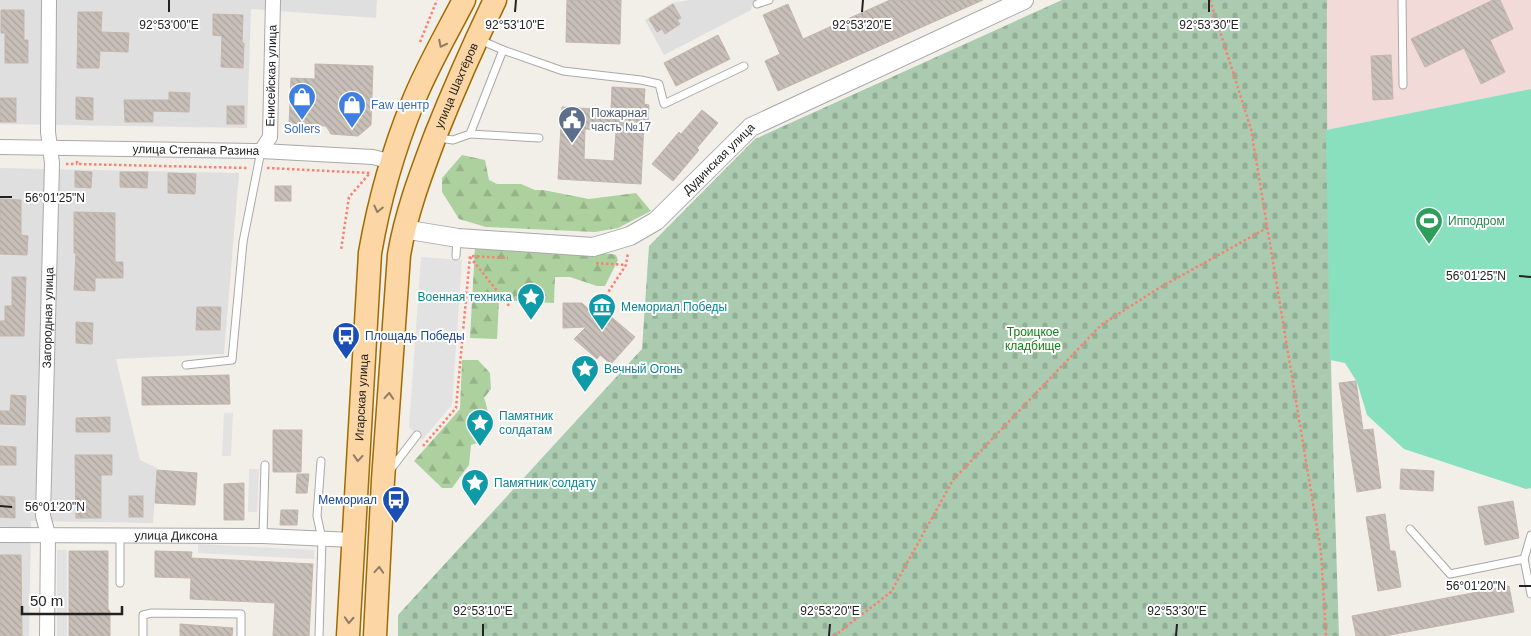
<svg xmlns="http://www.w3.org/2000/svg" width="1531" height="636" viewBox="0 0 1531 636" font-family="Arial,sans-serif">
<defs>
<pattern id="forest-firs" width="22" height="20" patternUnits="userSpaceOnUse" patternTransform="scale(1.25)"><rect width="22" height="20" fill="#add19e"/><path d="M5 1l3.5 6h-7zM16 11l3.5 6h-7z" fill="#95b388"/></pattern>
<pattern id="cemetery-stones" width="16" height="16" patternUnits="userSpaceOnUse" patternTransform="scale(1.25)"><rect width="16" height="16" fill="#aacbaf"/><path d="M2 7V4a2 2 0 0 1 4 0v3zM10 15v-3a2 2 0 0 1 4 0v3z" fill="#92ae96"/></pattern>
<pattern id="building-back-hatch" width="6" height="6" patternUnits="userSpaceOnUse" patternTransform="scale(1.25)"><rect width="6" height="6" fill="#c7bfb8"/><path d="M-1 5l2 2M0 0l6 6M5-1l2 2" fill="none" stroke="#aba49e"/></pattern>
</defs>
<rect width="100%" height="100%" fill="#f2efe9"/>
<g fill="#e0dfdf">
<polygon points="0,0 377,0 376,18 251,9 247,128 0,124"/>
<polygon points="689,0 763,0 752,5 751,10 664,55 645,20 672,3"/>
<polygon points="0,168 239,173 224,354 116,359 140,460 157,468 153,523 31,521 29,636 0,636"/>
</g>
<polygon fill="#f2dad9" points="1327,0 1531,0 1531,89 1326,130"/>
<g fill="url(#forest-firs)">
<polygon points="462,155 485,160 489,180 497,184 521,184 535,190 543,190 589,199 636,193 651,211 618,228 595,232 486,227 459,219 442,192 442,178"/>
<polygon points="475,247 612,254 616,255 618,260 605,286 597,286 570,277 555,277 554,303 499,300 497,339 470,338"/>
<path d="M462,360H478L490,373L491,389L484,398C489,411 491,428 484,441L471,445L469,465L452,488H442L414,461L460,409Z"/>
</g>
<path fill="url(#cemetery-stones)" d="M1062,0H1327C1326,212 1332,424 1339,636H398V615L642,349L649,246L755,139Z"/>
<polygon fill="#88e0be" points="1531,89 1531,488 1526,489 1404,449 1367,415 1357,382 1345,363 1330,360 1326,130"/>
<g fill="#e2e2e2">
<polygon points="421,257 462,260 452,405 422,440 409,427"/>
<polygon points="224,413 233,413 231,456 222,456"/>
<polygon points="249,469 259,469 257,512 248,512"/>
<polygon points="198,544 314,550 314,559 198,553"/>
<rect x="57" y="550" width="10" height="86"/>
</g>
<g fill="url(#building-back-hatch)" stroke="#c4b6ab" fill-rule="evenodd">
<polygon points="567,0 621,0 620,44 566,42"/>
<polygon points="890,0 983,0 778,91 765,61 780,54 763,15 788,4 803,39"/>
<polygon points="1493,0 1500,0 1513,29 1490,40 1505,72 1481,84 1464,48 1425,67 1411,39"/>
<polygon points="673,4 681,18 677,20 680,24 665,34 662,29 657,32 649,19"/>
<polygon points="1,10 24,10 24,40 28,40 28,63 5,63 5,33 1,33"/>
<polygon points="78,12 102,12 101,32 129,33 128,52 100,51 99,68 77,68"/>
<polygon points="213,14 243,15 242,43 244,43 243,68 221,67 222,36 213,35"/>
<polygon points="718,35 730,59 676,86 664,63"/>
<polygon points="1391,55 1393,99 1373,100 1371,56"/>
<polygon points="315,64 373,66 371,125 358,136 331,134 326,126 289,125 291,78 315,79"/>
<path d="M612,87L645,89L644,104L649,105L648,122H644L641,184L558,179L562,107L611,110ZM585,129L616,131L614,161L584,159Z"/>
<polygon points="169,92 190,93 189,112 153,111 153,122 125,122 124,100 169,100"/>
<polygon points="76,97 93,98 93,120 76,119"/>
<rect x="0" y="98" width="16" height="24"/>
<rect x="227" y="106" width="17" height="18"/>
<polygon points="702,110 718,123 697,148 699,150 673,181 652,164 679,132 681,134"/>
<polygon points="75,171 92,172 91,188 75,187"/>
<polygon points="120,172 148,172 147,188 120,187"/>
<polygon points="168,173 196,174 195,194 168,193"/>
<rect x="275" y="186" width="16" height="15"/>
<polygon points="0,199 21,200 21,235 28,236 27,255 0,254"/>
<polygon points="74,212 115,213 115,262 123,262 123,278 95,278 95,291 74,290 76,253 74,253"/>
<polygon points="12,277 26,277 24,336 0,336 0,321 5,321 5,306 12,306"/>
<polygon points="563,303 582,303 596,316 599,312 606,318 609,315 635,337 611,364 600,355 597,359 574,339 586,327 563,328"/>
<polygon points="197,307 221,307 220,330 196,330"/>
<polygon points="76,322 93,323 92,344 76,343"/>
<polygon points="229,375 230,404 142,405 142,377"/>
<polygon points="1356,381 1363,430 1373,429 1381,488 1357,492 1339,383"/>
<polygon points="11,395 26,396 25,425 0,424 0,411 10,411"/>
<polygon points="110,417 110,432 76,432 76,418"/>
<polygon points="273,430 302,430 301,472 273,472"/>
<polygon points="0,446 16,447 16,465 0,465"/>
<polygon points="75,455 112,455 112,475 101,475 101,518 76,518"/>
<polygon points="1401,469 1434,471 1433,491 1400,489"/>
<polygon points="157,470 197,473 195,505 155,503"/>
<polygon points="297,474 309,474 307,493 296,493"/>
<polygon points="244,483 244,520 224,520 224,484"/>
<polygon points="0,496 15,497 15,518 0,517"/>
<rect x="129" y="496" width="14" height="21"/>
<polygon points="1513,501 1519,538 1485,545 1478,507"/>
<polygon points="281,510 298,510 297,525 280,525"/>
<polygon points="1385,514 1390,551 1395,551 1401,587 1378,591 1366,517"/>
<polygon points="69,551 108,551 108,609 110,611 110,636 69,636"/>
<polygon points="155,551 192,552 191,558 313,564 309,636 273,636 275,603 190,599 191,578 155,577"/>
<polygon points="0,555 21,555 22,636 0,636"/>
<polygon points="1509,586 1514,612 1385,636 1356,636 1352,616"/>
<polygon points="180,624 233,628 232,636 180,636"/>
</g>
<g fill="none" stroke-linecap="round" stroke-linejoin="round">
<defs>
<g id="service">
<polyline points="1402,0 1403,85"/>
<polyline points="757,4 769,0"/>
<polyline points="503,50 563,71 641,80 659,84 664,104 744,66"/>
<polyline points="470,134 539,138"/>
<polyline points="438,138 453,140 470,134 503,50 480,40"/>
<polyline points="456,256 457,239"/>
<polyline points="186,365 232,360 243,242 261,151"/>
<polyline points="391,469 417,435"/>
<polyline points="1410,529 1450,574 1524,559 1531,594"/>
<polyline points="263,536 265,465"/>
<polyline points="1524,559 1531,535"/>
<polyline points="120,583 120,535"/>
<polyline points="143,636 143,615 152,613 241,614 241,636"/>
<polyline points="319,636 322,539 317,516 321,461"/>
</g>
<g id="minor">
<path id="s1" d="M0,147L261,151L373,157L392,162"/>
<path id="s2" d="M261,151L270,137L273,0"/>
<path id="s3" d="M0,535L263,536L353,540"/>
<path id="s4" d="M47,636L48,534L43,516L52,163L48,132L49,0"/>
</g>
<g id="tertiary">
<path id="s5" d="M403,229L458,238L593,247L630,236L656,221L751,127L1024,0"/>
</g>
<g id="primary">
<path id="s6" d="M348,636L370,253C379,201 393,151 413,102C426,69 447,33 464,0"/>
<path id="s7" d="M375,636L383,480L399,255C406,213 421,174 436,134C454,89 474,44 495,0"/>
</g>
</defs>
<use href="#service" stroke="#a9a9a9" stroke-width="9"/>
<use href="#minor" stroke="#a9a9a9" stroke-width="16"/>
<use href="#tertiary" stroke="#a9a9a9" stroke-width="20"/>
<use href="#primary" stroke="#a06b00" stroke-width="25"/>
<g stroke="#fa8072" stroke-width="2.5" stroke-dasharray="2.5 2.5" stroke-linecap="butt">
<polyline points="1210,0 1251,129 1321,552 1326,636"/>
<polyline points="420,42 437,0"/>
<polyline points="77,161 77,164 249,168"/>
<polyline points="66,164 77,164"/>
<polyline points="267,168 370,173 349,197 341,250"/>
<polyline points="470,257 510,307"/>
<polyline points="596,263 626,265"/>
<polyline points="603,300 626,265 628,252"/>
<polyline points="423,446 456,408 470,256 508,258"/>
<polyline points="834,636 891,592 953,480 1101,325 1159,288 1267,228"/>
</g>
<use href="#service" stroke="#fff" stroke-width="7"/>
<use href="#minor" stroke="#fff" stroke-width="14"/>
<use href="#tertiary" stroke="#fff" stroke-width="18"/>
<use href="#primary" stroke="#fcd6a4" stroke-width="22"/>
</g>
<defs><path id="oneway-chevron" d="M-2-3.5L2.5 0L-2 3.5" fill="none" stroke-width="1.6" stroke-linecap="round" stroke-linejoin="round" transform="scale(1.25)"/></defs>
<g stroke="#8f7c63">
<use href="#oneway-chevron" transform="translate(442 44) rotate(117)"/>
<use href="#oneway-chevron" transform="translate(378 209) rotate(103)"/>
<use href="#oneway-chevron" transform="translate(389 396) rotate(-86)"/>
<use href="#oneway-chevron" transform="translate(358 458) rotate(94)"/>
<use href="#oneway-chevron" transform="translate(379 570) rotate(-86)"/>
<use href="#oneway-chevron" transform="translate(349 620) rotate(93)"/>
</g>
<path fill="none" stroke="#222" stroke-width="2" d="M169,12V0M515,12L516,0M862,12L863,0M1209,12V0M0,197H12M1519,276L1531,277M0,506L12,507M1519,586H1531M483,636V624M829,636L830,624M1176,636L1177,624"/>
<defs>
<symbol id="shop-pin" viewBox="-11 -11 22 30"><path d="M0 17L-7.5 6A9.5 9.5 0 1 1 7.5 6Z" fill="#3f7fe0" stroke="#fff"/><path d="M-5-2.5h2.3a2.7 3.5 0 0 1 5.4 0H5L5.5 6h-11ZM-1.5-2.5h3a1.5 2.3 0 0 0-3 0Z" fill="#fff"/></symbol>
<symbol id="civic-pin" viewBox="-11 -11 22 30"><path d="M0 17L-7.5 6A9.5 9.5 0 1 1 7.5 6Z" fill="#5c6f8a" stroke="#fff"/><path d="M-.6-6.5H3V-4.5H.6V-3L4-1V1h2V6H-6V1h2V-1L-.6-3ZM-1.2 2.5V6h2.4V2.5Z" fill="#fff"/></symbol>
<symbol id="stadium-pin" viewBox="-11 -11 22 30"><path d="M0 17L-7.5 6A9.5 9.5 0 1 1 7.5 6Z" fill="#2e9e5b" stroke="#fff"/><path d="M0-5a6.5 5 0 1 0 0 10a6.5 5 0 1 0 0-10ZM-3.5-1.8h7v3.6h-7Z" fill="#fff"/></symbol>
<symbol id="sight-pin" viewBox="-11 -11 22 30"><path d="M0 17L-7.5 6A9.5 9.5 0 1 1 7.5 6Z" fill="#0f9aa8" stroke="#fff"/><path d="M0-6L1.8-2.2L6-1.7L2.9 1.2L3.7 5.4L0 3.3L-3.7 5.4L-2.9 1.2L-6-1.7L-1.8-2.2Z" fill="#fff"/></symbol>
<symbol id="museum-pin" viewBox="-11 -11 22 30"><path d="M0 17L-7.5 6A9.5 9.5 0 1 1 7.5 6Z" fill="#0f9aa8" stroke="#fff"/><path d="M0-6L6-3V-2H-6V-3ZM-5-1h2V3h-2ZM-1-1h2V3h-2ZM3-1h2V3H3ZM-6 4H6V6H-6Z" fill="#fff"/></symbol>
<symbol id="bus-pin" viewBox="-11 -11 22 30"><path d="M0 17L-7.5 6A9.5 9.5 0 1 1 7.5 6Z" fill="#1a4fb4" stroke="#fff"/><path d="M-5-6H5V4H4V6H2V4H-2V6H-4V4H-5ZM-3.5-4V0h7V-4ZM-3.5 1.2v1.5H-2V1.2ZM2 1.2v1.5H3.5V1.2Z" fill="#fff"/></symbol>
</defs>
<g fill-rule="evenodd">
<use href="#shop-pin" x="286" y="81" width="32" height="43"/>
<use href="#shop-pin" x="336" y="89" width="32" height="43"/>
<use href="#civic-pin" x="556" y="104" width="32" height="43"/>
<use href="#stadium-pin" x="1413" y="205" width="32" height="43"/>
<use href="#sight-pin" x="515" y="281" width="32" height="43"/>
<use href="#museum-pin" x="586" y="291" width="32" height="43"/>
<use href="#bus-pin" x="330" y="320" width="32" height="43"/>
<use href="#sight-pin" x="569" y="353" width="32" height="43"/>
<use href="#sight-pin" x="464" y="407" width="32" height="43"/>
<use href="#sight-pin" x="459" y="467" width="32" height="43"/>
<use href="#bus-pin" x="380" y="484" width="32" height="43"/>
</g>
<g text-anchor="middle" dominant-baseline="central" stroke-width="4" stroke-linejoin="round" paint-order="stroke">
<g font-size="12" fill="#222" stroke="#fff">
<text stroke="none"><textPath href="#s2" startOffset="78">Енисейская улица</textPath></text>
<text stroke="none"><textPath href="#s7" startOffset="561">улица Шахтёров</textPath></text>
<text stroke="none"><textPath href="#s1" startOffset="196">улица Степана Разина</textPath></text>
<text stroke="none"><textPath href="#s5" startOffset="348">Дудинская улица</textPath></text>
<text stroke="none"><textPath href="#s4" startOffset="319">Загородная улица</textPath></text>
<text stroke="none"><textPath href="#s6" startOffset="239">Игарская улица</textPath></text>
<text stroke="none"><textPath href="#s3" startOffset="176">улица Диксона</textPath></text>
</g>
<g font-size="12" fill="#366cbe" stroke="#fff" text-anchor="start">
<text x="371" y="105">Faw центр</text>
<text x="302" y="129" text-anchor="middle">Sollers</text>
</g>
<g font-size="12" fill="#4e5e75" stroke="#fff" text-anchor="start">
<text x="591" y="113">Пожарная<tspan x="591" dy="14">часть №17</tspan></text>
</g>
<g font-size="12" fill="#27864d" stroke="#fff" text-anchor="start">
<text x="1448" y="221">Ипподром</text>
</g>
<g font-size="12" fill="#0d838f" stroke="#fff" text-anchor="start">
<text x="512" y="297" text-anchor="end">Военная техника</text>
<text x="621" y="307">Мемориал Победы</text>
<text x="604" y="369">Вечный Огонь</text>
<text x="499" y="416">Памятник<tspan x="499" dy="14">солдатам</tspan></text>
<text x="494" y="483">Памятник солдату</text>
</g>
<g font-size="12" fill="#0c8416" stroke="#fff">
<text x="1033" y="332">Троицкое<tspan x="1033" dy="14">кладбище</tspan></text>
</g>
<g font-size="12" fill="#164399" stroke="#fff" text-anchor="start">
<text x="365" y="336">Площадь Победы</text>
<text x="377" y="500" text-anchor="end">Мемориал</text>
</g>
</g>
<g font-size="12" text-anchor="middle" fill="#222" stroke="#fff" stroke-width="4" stroke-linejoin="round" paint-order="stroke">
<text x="169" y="29">92°53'00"E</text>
<text x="515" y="29">92°53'10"E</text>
<text x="862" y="29">92°53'20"E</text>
<text x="1209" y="29">92°53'30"E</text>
<text x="55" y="202">56°01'25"N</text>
<text x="1476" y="280">56°01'25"N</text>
<text x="55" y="511">56°01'20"N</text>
<text x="1476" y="590">56°01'20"N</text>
<text x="483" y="615">92°53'10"E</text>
<text x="830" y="615">92°53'20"E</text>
<text x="1177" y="615">92°53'30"E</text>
</g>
<path d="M22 606v8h100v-8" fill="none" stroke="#222222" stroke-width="2.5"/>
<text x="30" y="606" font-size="15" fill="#222222" stroke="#ffffff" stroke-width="4" paint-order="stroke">50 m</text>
</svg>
